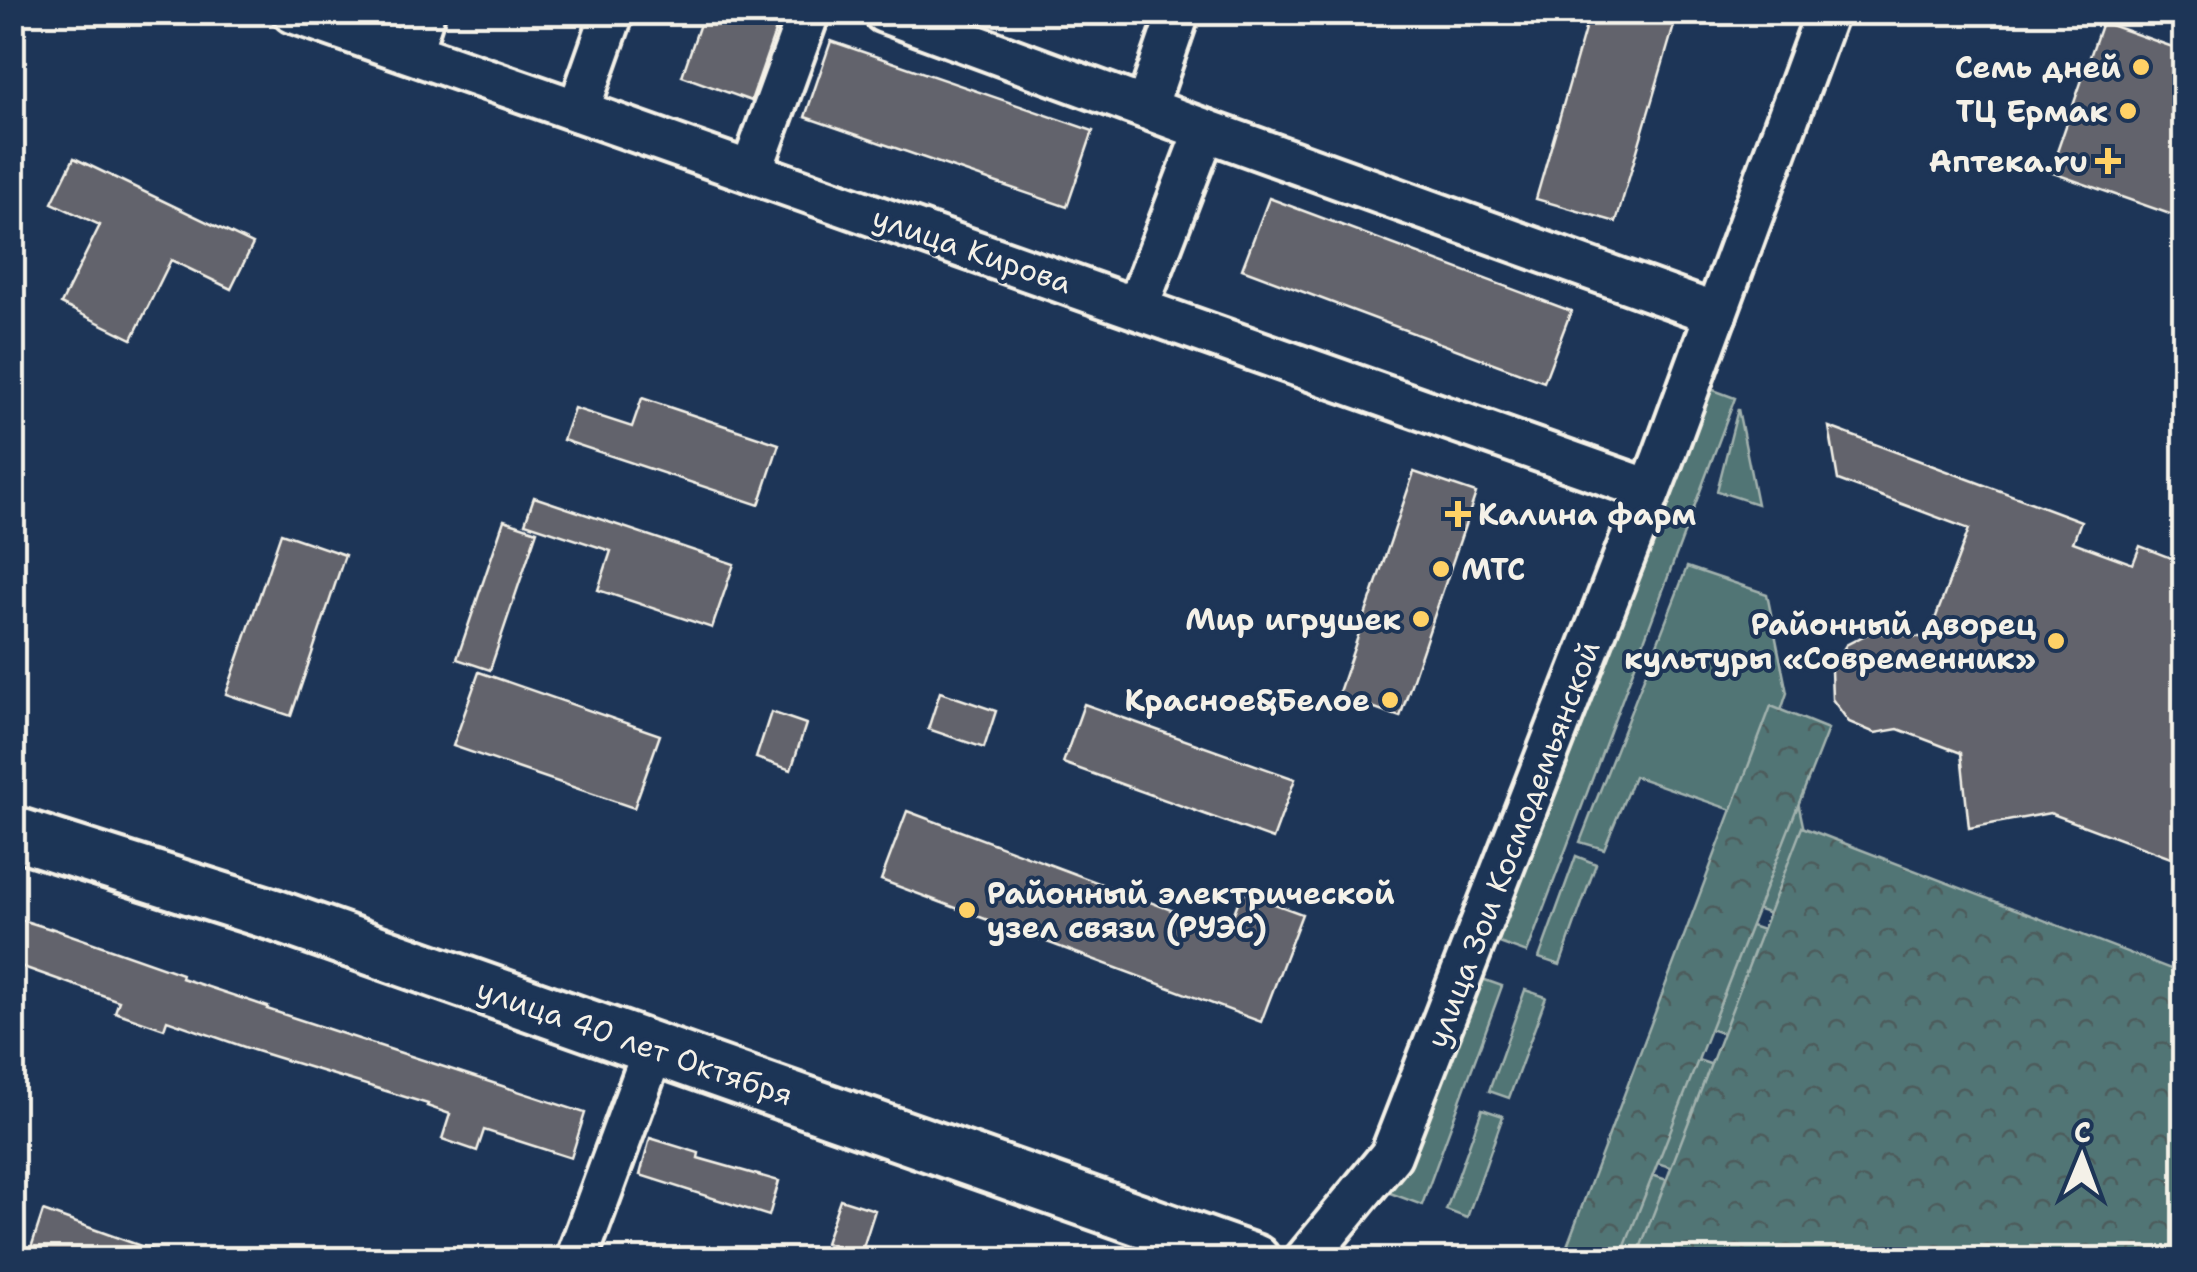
<svg xmlns="http://www.w3.org/2000/svg" width="2197" height="1272" viewBox="0 0 2197 1272" font-family="'Shantell Sans',sans-serif">
<defs>
<pattern id="park-crowns" width="20" height="18" patternUnits="userSpaceOnUse" patternTransform="scale(2.5)"><rect width="20" height="18" fill="#517475"/><path d="M2 6a3 3 0 1 1 6 0M12 15a3 3 0 1 1 6 0" fill="none" stroke="#4d5c5b"/></pattern>
</defs>
<rect width="100%" height="100%" fill="#1d3557"/>
<filter id="ink" filterUnits="userSpaceOnUse"><feTurbulence type="fractalNoise" baseFrequency=".01" numOctaves="2"/><feDisplacementMap in="SourceGraphic" scale="20" xChannelSelector="R" yChannelSelector="G"/><feConvolveMatrix kernelMatrix="1 2 1 2 8 2 1 2 1" color-interpolation-filters="sRGB"/></filter>
<g filter="url(#ink)">
<g fill="#517475" stroke="#a2b2ae" stroke-width="2.5">
<polygon points="1697,384 1735,398 1527,953 1488,939"/>
<polygon points="1738,409 1757,504 1717,491"/>
<polygon points="1687,567 1767,594 1787,693 1746,815 1634,776 1604,849 1580,842"/>
<polygon points="1788,755 1805,835 1778,917 1739,903"/>
<polygon points="1576,856 1596,864 1560,965 1539,958"/>
<polygon points="1727,918 1766,931 1732,1036 1693,1024"/>
<polygon points="1471,975 1502,986 1422,1205 1390,1193"/>
<polygon points="1525,990 1546,997 1509,1098 1489,1091"/>
<polygon points="1680,1054 1719,1067 1685,1172 1645,1159"/>
<polygon points="1482,1109 1503,1116 1467,1218 1446,1210"/>
<polygon points="1637,1170 1676,1183 1651,1259 1608,1260"/>
</g>
<g fill="url(#park-crowns)" stroke="#a2b2ae" stroke-width="2.5">
<polygon points="1771,706 1828,729 1620,1259 1562,1259"/>
<polygon points="1802,827 2184,974 2184,1259 1636,1259"/>
</g>
<g fill="#62646c" stroke="#f4f1e8" stroke-width="2.5">
<polygon points="704,12 782,12 751,101 682,76"/>
<polygon points="1590,12 1678,12 1616,222 1536,199"/>
<polygon points="2102,22 2184,51 2184,219 2050,172"/>
<polygon points="831,41 1093,131 1067,207 805,117"/>
<polygon points="74,158 253,244 231,289 171,260 132,339 61,304 100,225 52,203"/>
<polygon points="1269,198 1571,311 1544,382 1242,269"/>
<polygon points="642,398 779,444 759,505 563,440 574,408 632,427"/>
<polygon points="1829,427 2081,521 2073,542 2133,564 2140,546 2184,563 2184,863 2050,813 1969,828 1961,753 1898,729 1875,733 1849,722 1832,699 1831,670 1846,645 1871,632 1928,638 1969,529 1838,480"/>
<polygon points="1414,472 1476,493 1400,717 1338,695"/>
<polygon points="534,497 734,564 712,628 598,590 611,551 525,523"/>
<polygon points="504,520 537,531 490,670 457,659"/>
<polygon points="281,533 345,555 291,716 226,694"/>
<polygon points="479,672 660,735 634,808 453,746"/>
<polygon points="940,692 996,711 984,748 928,729"/>
<polygon points="1084,704 1295,779 1273,839 1063,763"/>
<polygon points="771,712 806,724 791,770 756,758"/>
<polygon points="907,811 1227,931 1242,892 1302,914 1261,1022 881,880"/>
<polygon points="12,917 51,929 51,928 182,974 181,978 268,1007 267,1009 585,1113 571,1158 484,1130 477,1151 442,1139 450,1114 427,1106 428,1104 253,1050 167,1020 164,1029 115,1012 119,1001 12,963"/>
<polygon points="650,1138 699,1153 698,1158 779,1181 769,1216 640,1175"/>
<polygon points="840,1199 875,1210 861,1254 825,1243"/>
<polygon points="43,1211 166,1255 166,1260 45,1260 29,1254"/>
</g>
<g fill="none" stroke-linecap="round" stroke-linejoin="round">
<defs>
<g id="minor">
<polyline points="293,12 578,111 1650,490"/>
<polyline points="884,12 1205,130"/>
<polyline points="411,52 424,12"/>
<polyline points="1146,108 1179,12"/>
<polyline points="578,111 613,12"/>
<polyline points="751,172 809,12"/>
<polyline points="1137,308 1205,130 1716,314"/>
<polyline points="576,1260 654,1048"/>
<polyline points="1305,1260 1391,1155 1662,460 1827,12"/>
</g>
<polyline id="tertiary" points="12,832 274,915 1254,1260"/>
</defs>
<use href="#minor" stroke="#f4f1e8" stroke-width="48"/>
<use href="#tertiary" stroke="#f4f1e8" stroke-width="58"/>
<use href="#minor" stroke="#1d3557" stroke-width="40"/>
<use href="#tertiary" stroke="#1d3557" stroke-width="50"/>
</g>
</g>
<g fill="#ffd166" stroke="#1d3557" stroke-width="4">
<circle cx="2141" cy="67" r="10"/>
<circle cx="2128" cy="111" r="10"/>
<path d="M2103 146h10v10h10v10h-10v10h-10v-10h-10v-10h10z"/>
<path d="M1453 499h10v10h10v10h-10v10h-10v-10h-10v-10h10z"/>
<circle cx="1441" cy="569" r="10"/>
<circle cx="1421" cy="619" r="10"/>
<circle cx="2056" cy="641" r="10"/>
<circle cx="1390" cy="700" r="10"/>
<circle cx="967" cy="910" r="10"/>
</g>
<g text-anchor="middle" dominant-baseline="central" stroke-width="8" stroke-linejoin="round" paint-order="stroke">
<g font-size="30" font-weight="bold" fill="#f4f1e8" stroke="#1d3557" text-anchor="end">
<text x="2121" y="67">Семь дней</text>
<text x="2108" y="111">ТЦ Ермак</text>
<text x="2088" y="161">Аптека.ru</text>
<text x="1478" y="514" text-anchor="start">Калина фарм</text>
<text x="1461" y="569" text-anchor="start">МТС</text>
<text x="1401" y="619">Мир игрушек</text>
<text x="2036" y="624">Районный дворец<tspan x="2036" dy="34">культуры «Современник»</tspan></text>
<text x="1370" y="700">Красное&amp;Белое</text>
<text x="987" y="893" text-anchor="start">Районный электрической<tspan x="987" dy="34">узел связи (РУЭС)</tspan></text>
</g>
<g font-size="30" fill="#f4f1e8" stroke="#1d3557">
<text transform="translate(972 250) rotate(19)">улица Кирова</text>
<text transform="translate(1513 844) rotate(-69)">улица Зои Космодемьянской</text>
<text transform="translate(635 1042) rotate(19)">улица 40 лет Октября</text>
</g>
</g>
<rect width="2197" height="1272" fill="none" stroke="#1d3557" stroke-width="50"/>
<rect x="25" y="25" width="2147" height="1222" fill="none" stroke="#f4f1e8" stroke-width="4" filter="url(#ink)"/>
<g transform="translate(2082 1157) rotate(1)" stroke="#1d3557" stroke-width="8" paint-order="stroke">
<path d="M0-8L18 38L0 25L-18 38Z" fill="#f4f1e8"/>
<text y="-15" font-size="28" font-weight="bold" text-anchor="middle" fill="#f4f1e8">С</text>
</g>
</svg>
